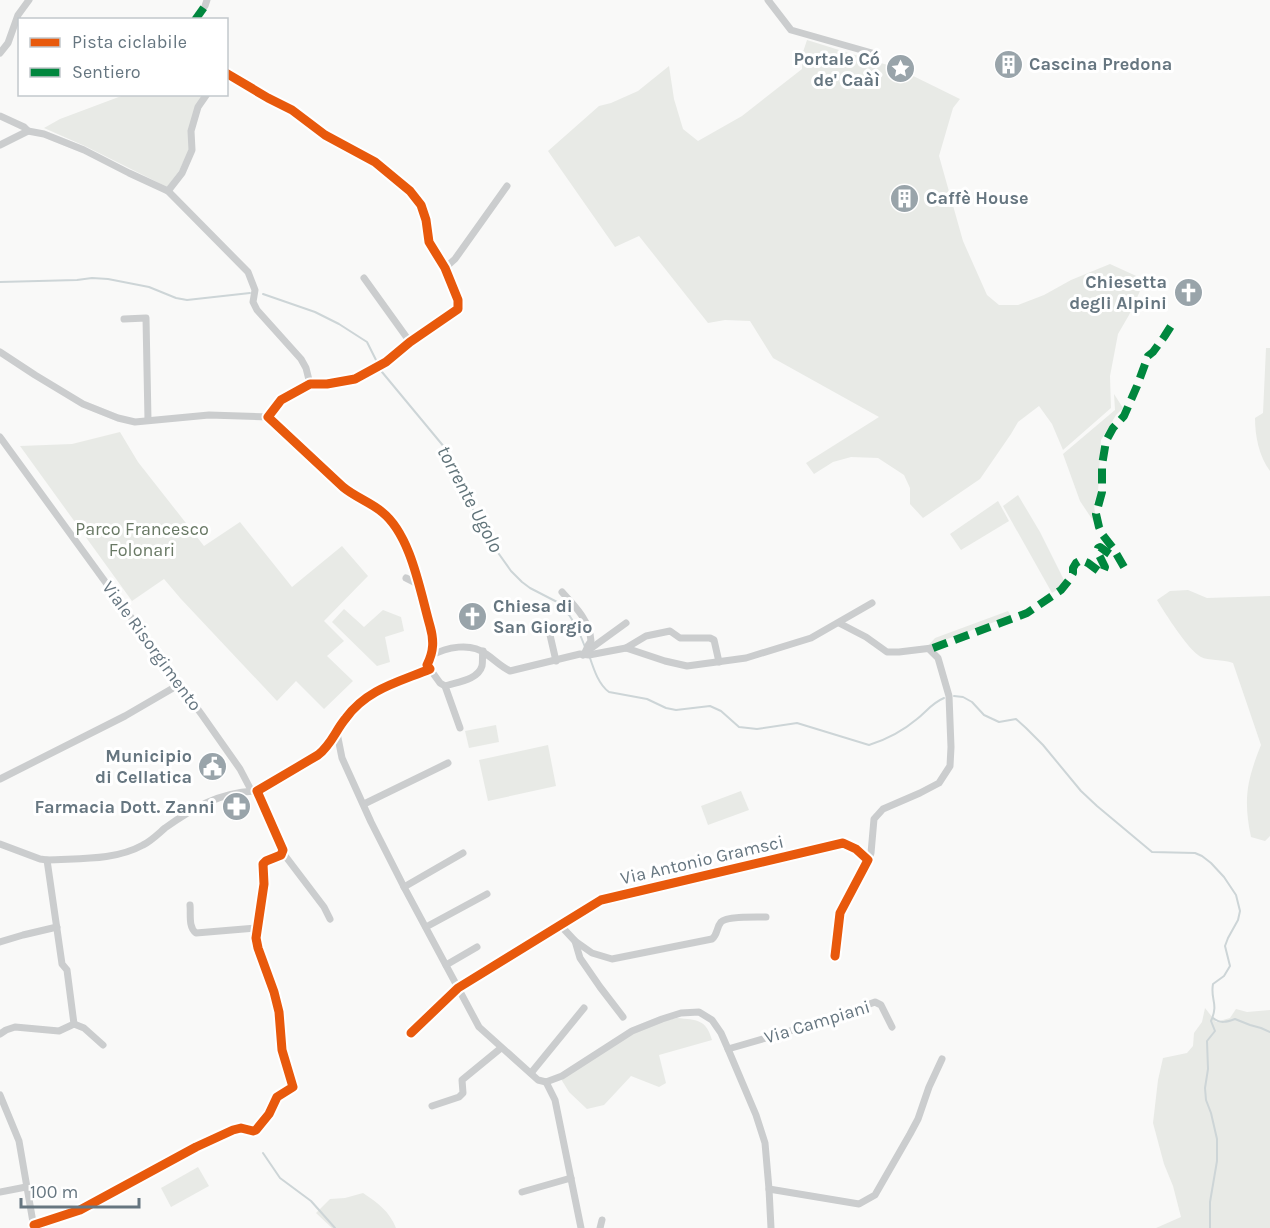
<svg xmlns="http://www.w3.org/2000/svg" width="1270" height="1228" viewBox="0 0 1270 1228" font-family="Karla,sans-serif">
<rect width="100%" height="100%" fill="#f9f9f8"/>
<g fill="#e8eae6">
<polygon points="807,40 897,68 960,99 953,108 939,156 963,241 987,295 999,305 1018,305 1044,295 1071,280 1110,264 1145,280 1129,315 1118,334 1110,376 1111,408 1063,450 1052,424 1039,406 1018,422 1011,434 980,479 923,518 910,504 910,488 904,475 878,458 851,457 833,462 814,474 806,463 879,417 773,358 750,321 725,320 708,323 639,236 615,247 548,151 599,106 611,103 638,91 669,66 674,99 683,129 698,141 742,116 802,69 802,55"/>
<polygon points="124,95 203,95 189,150 179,171 167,187 87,147 44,128 60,119"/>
<path d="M1266,348H1270V471C1259,456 1255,436 1255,418L1263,413Z"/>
<polygon points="1114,394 1123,408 1116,415 1101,440 1098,492 1094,503 1096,525 1080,501 1063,454 1115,410"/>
<polygon points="120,432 138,462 204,546 240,522 292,587 342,546 368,576 324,621 344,641 327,656 353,681 324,709 296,681 277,701 181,599 164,579 132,601 20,446 72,444"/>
<polygon points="1018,495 1040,532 1065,582 1060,588 1052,593 1003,506"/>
<polygon points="998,501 1009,521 961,550 950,534"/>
<path d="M1188,590L1207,598L1270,596V836L1265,841L1251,837C1243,799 1247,780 1261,745L1233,663C1223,659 1208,661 1201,657C1188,650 1165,613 1157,600L1170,591Z"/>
<polygon points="344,609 364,627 383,610 401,617 404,631 385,637 390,662 377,666 332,622"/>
<polygon points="1008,611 1011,616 928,646 935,638"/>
<polygon points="496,725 499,742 469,748 465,731"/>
<polygon points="548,745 556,786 488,801 479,760"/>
<polygon points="741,791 749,810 708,825 701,806"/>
<polygon points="1205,1008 1216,1022 1230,1018 1236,1009 1247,1012 1270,1010 1270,1228 1156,1228 1181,1217 1173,1186 1164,1164 1153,1123 1158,1080 1163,1058 1187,1053 1193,1046 1194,1033 1202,1022"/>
<path d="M677,1018C697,1020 706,1019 712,1040L659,1055L666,1083L659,1087L631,1076L604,1105L587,1109L569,1092L561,1079L630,1035L654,1023Z"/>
<polygon points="198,1167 209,1186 171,1207 161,1188"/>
<path d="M363,1193C378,1203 389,1211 396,1228H332L316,1213L330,1199L345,1198Z"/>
</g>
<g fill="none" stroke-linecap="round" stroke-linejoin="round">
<g stroke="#cdd5d7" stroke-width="2">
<polyline points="0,282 77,280 92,278 108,279 149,287 176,298 187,300 250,293"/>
<polyline points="263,294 315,312 339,324 367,342 377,362"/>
<polyline points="382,372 445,448 484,533 511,571 522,582 530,588 559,603 569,615 577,627 585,647"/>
<path d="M590,658C594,670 599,685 609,692L647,699L666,708L676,710L710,706L721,711L739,727L757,729L797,723L869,745C885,740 904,730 917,719C927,711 932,703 944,698"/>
<path d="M954,696L963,697L972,702L984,715L999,722L1016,719L1026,728L1043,745L1081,791L1097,806L1152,852L1195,853L1202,856L1211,863L1224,877L1236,895L1240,911L1238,920L1228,938L1225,946L1230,966L1224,976L1213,984C1210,1000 1219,1003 1211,1021L1215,1031L1207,1041L1208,1069L1205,1088L1206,1100L1211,1113L1217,1139V1161L1210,1202V1228"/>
<path d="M1213,1018C1220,1024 1227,1022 1235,1019L1250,1025L1261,1028L1270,1032"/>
<polyline points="263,1153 280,1178 311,1201 335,1228"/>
</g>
<g stroke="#cbcdce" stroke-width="7">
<polyline points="768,0 791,30 872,53"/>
<polyline points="205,6 207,0"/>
<polyline points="0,53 8,43 18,15 29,0"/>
<polyline points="226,73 268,98 292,110 325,135 375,162 410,191 421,205 426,220 429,242 445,268 458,300 458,309 410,342 386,362 355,379 327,384 310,384 281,400 268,417"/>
<polyline points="0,116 24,127 28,131"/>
<polyline points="0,145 28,131 44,134 84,150 129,173 168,191 248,272 255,290 253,302 257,310 301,359 306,368 310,384"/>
<polyline points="168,191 182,173 192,150 191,131 198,107 207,94"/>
<polyline points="445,268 455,259 507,186"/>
<polyline points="364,278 410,342"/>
<polyline points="124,319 146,318 148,420"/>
<polyline points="0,352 35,375 83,404 118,418 135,422 209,415 268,417"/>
<polyline points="0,437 202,715 240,769 251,790"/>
<polyline points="406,578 418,584"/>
<path d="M562,592C575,606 590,621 591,641C586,647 587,651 583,655"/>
<polyline points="839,623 866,637 887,652 899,652 932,648"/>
<polyline points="550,635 556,661"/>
<polyline points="626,648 646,636 670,631 680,638 710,638 714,640 719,662"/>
<polyline points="586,652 626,623"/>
<path d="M431,656C446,647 471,642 486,654C495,660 500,666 510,671L580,654L589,655L626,648L665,661L687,666L746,658L811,638L872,603"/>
<polyline points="430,669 440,683 445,686 460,728"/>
<path d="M445,686C457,682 478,680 482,666C483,661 482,656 483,651"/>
<polyline points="337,733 342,758 371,822 404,887 479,1027 538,1080 546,1082"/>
<polyline points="0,779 125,716 180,684"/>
<polyline points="364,804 448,763"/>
<path d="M0,844L40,859L47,860C79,858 114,861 143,845C151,841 158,834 165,828C193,808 218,793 254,791"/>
<polyline points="283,853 324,907 330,919"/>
<polyline points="47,860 62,964 67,970 74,1024"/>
<polyline points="868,860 871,853 874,819 883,809 920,793 939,783 950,766 951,747 949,696 938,658 929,649"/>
<polyline points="404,887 463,853"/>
<path d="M190,905C191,914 188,927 196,933L257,928"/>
<path d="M561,926L575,941L592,953L612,959L712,939C718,934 716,928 721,922C726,916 757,917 766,917"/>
<polyline points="426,927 487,894"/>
<polyline points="575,941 580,958 600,987 623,1017"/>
<polyline points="0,942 23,935 57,927"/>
<polyline points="446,965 477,947"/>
<polyline points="411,1033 458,988 601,900 843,843 856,849 868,860 840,913 835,956"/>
<polyline points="0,1034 6,1030 15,1027 59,1031 74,1024 84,1028 103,1045"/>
<polyline points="728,1049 821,1022 875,1002 881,1005 892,1027"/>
<polyline points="531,1073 584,1008"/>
<polyline points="546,1082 562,1076 632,1031 662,1019 681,1013 699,1012 712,1020 721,1033 728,1049 756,1115 765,1143 769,1189 771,1228"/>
<polyline points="546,1082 555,1100 581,1228"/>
<polyline points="0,1095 19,1141 34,1228"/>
<polyline points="432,1106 459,1097 463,1093 462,1080 501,1048"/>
<polyline points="769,1189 859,1204 875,1195 910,1134 918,1119 929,1087 942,1059"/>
<polyline points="0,1192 26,1187"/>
<polyline points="522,1192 571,1178"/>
<path d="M34,1225L80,1210L196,1147L233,1130L241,1128L253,1131L256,1130L269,1114L277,1097L293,1087L282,1050L279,1012L274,992L258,948L256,938L264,884L263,864L266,861L281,855L283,850L257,791L318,755C332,744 335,731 346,718C367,689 399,682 430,669L427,665C434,651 434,640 430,626C420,591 411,535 382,512C370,502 355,497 343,487L268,417"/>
<polyline points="600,1228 602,1220"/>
</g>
<g stroke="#00873e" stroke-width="8" stroke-dasharray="15 8" stroke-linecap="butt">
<polyline points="195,20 205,6"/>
<polyline points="1124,567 1113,548 1102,534 1099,527 1096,514 1102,492 1102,465 1106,441 1113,428 1124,416 1137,386 1148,356 1153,352 1164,337 1171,326"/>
<polyline points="933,648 1027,613 1061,590 1069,580 1073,573 1073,568 1076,563 1081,560 1088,563 1100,572 1103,572 1105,567 1097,551 1098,548 1100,547 1114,557"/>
</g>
<defs>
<g id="cycleway">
<polyline points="411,1033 458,988 601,900 843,843 856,849 868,860 840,913 835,956"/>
<path d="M34,1225L80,1210L196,1147L233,1130L241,1128L253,1131L256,1130L269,1114L277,1097L293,1087L282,1050L279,1012L274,992L258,948L256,938L264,884L263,864L266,861L281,855L283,850L257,791L318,755C332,744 335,731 346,718C367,689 399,682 430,669L427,665C434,651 434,640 430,626C420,591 411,535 382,512C370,502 355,497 343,487L268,417L281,400L310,384H327L355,379L386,362L410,342L458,309V300L445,268L429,242L426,220L421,205L410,191L375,162L325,135L292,110L268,98L226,73"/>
</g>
</defs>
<use href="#cycleway" stroke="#fff" stroke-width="13"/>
<use href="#cycleway" stroke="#e8590c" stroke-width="9"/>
</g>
<defs>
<symbol id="building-disc" viewBox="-11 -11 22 22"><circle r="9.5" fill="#99a4aa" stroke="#fff"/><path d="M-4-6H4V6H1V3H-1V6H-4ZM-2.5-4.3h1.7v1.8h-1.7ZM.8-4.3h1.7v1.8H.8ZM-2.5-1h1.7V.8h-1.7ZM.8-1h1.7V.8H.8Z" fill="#fff"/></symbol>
<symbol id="sight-disc" viewBox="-11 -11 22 22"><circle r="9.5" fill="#99a4aa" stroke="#fff"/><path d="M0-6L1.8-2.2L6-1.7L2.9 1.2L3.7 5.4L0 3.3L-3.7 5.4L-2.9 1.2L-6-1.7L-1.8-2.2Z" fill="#fff"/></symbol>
<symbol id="church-disc" viewBox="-11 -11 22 22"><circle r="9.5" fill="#99a4aa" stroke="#fff"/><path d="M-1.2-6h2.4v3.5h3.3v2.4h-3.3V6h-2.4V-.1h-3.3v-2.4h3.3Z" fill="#fff"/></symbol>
<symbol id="civic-disc" viewBox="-11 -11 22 22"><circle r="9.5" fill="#99a4aa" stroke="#fff"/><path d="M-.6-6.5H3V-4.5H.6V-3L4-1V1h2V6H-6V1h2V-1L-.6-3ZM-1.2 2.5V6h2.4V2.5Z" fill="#fff"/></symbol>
<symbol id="pharmacy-disc" viewBox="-11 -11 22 22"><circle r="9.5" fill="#99a4aa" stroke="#fff"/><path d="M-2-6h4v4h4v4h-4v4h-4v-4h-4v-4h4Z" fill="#fff"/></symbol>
</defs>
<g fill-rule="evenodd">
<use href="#building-disc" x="992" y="48" width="33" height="33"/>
<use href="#sight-disc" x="884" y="52" width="33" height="33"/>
<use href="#building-disc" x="888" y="182" width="33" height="33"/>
<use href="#church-disc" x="1172" y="276" width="33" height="33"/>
<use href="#church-disc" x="456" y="600" width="33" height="33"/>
<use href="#civic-disc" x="196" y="750" width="33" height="33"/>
<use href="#pharmacy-disc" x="220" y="790" width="33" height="33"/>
</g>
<g text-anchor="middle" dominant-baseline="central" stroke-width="6" stroke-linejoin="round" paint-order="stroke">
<g font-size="18" font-weight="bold" fill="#667680" stroke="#fff" text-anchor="end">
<text x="880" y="59">Portale Có<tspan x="880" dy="21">de' Caàì</tspan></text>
<text x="1029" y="64" text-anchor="start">Cascina Predona</text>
<text x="926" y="198" text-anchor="start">Caffè House</text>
<text x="1167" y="282">Chiesetta<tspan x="1167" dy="21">degli Alpini</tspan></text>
<text x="493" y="606" text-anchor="start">Chiesa di<tspan x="493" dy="21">San Giorgio</tspan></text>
<text x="192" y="756">Municipio<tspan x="192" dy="21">di Cellatica</tspan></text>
<text x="215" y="807">Farmacia Dott. Zanni</text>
</g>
<g font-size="18" fill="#697965" stroke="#fff">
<text x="142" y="529">Parco Francesco<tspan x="142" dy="21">Folonari</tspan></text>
</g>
<g font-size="18" fill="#667680" stroke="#fff">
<text transform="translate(152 646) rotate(54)">Viale Risorgimento</text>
<text transform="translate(702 860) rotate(-13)">Via Antonio Gramsci</text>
<text transform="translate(817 1022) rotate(-17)">Via Campiani</text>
</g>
<g font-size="20" font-style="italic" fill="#61747a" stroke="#fff">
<text transform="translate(470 499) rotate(62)">torrente Ugolo</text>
</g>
</g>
<rect x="18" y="18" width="210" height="78" fill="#ffffff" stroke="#c2c8cc" stroke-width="1.5"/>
<rect x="30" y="38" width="30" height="9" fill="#e8590c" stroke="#c2c8cc" stroke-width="1.5"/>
<text x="72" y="48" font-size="18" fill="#667680">Pista ciclabile</text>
<rect x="30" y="68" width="30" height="9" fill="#00873e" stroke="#c2c8cc" stroke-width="1.5"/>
<text x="72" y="78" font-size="18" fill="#667680">Sentiero</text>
<path d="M21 1198v9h118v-9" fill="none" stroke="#667680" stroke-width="3"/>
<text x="30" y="1198" font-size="18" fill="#667680" stroke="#ffffff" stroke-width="4.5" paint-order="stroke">100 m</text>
</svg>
